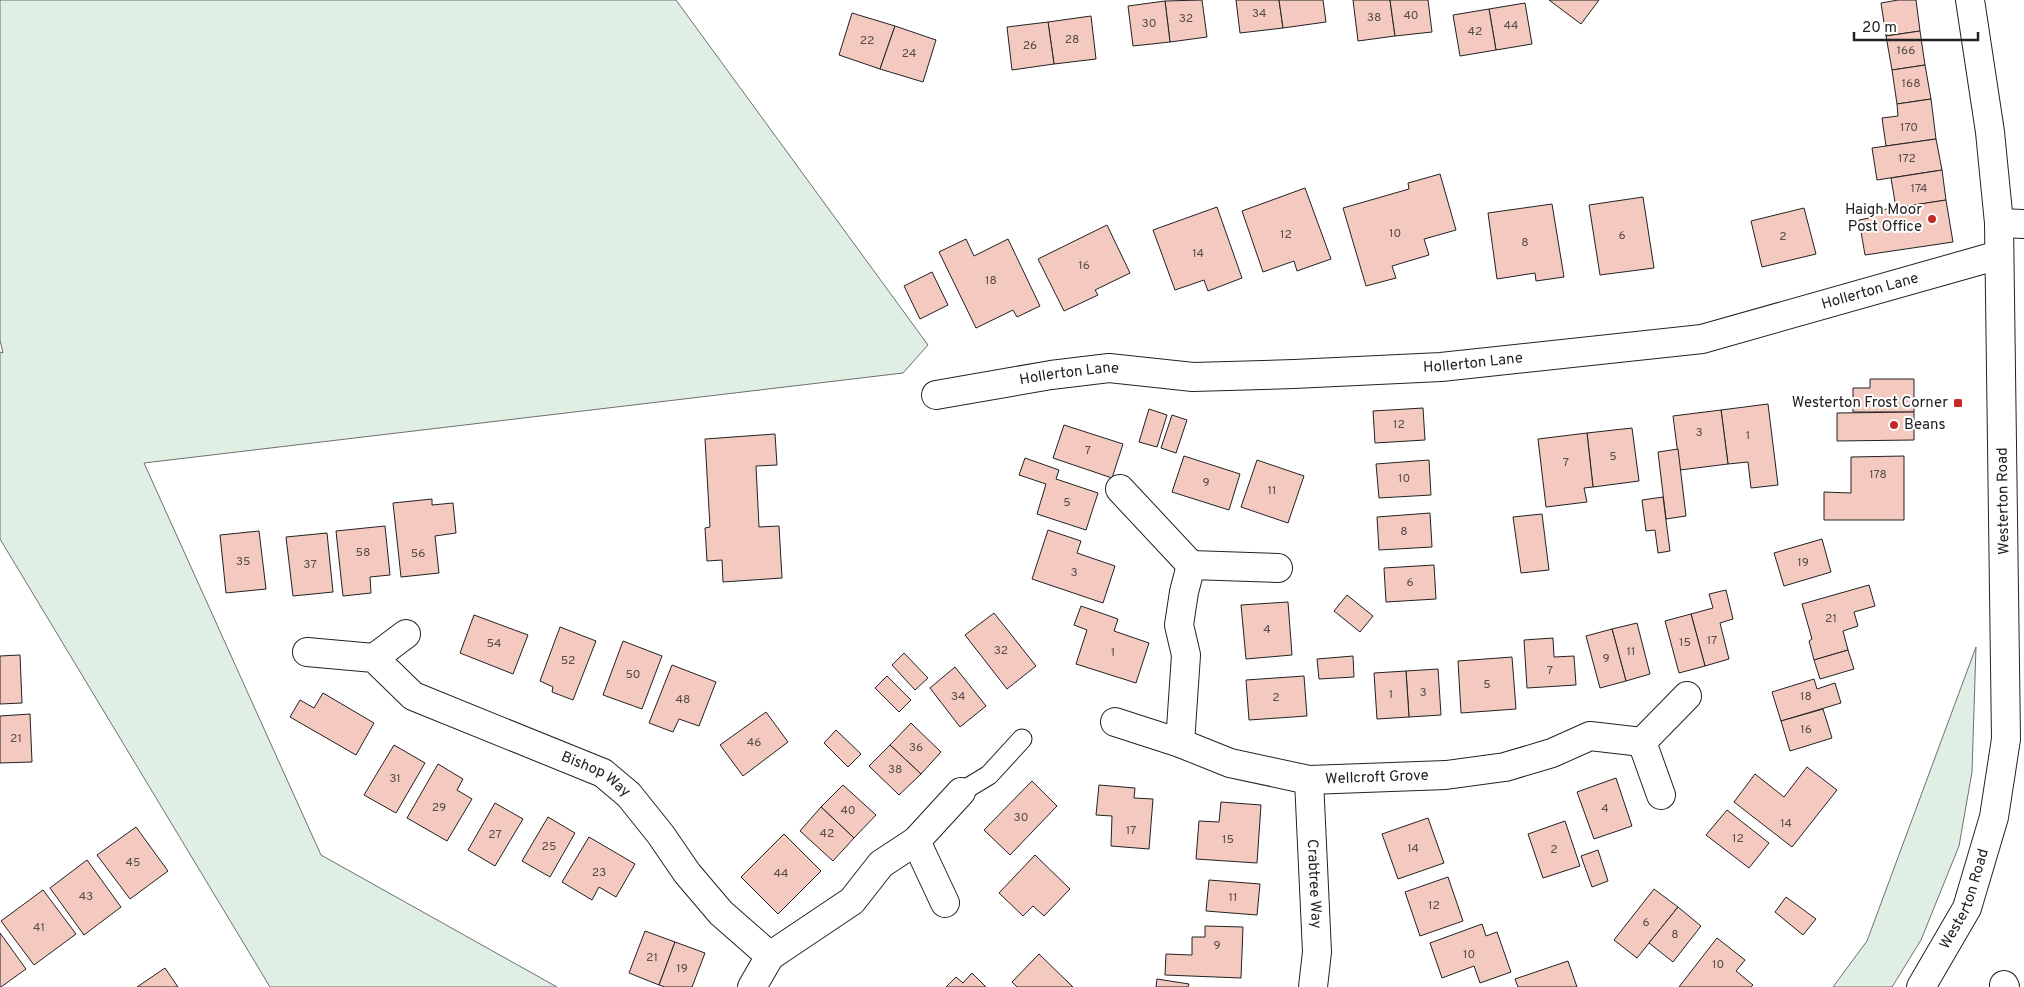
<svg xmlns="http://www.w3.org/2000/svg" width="2024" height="987" viewBox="0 0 2024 987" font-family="Overpass,sans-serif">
<rect width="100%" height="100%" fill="#fff"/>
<g fill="#e0efe3" stroke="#6f6f6f">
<polygon points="0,0 676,0 928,345 903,373 144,463 321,855 557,987 270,987 0,539 0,352 3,353 0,340"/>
<polygon points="1976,647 1972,772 1959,846 1921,940 1892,987 1833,987 1867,941"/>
</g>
<g fill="#f3c9c0" stroke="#222">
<polygon points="1202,0 1207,37 1170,42 1165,1"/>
<polygon points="1236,0 1279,0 1283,28 1240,33"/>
<polygon points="1279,0 1323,0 1326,22 1283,28"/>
<polygon points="1353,0 1390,0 1395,36 1358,41"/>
<polygon points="1390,0 1428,0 1432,32 1395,36"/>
<polygon points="1549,0 1599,0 1581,24"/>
<polygon points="1898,0 1916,0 1920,31 1886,36 1881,3"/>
<polygon points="1165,1 1170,42 1133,46 1128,6"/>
<polygon points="1525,3 1532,44 1496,50 1489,9"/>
<polygon points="1489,9 1496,50 1460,56 1453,15"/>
<polygon points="852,13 895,26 880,69 839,55"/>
<polygon points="1091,16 1096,59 1054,64 1048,22"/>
<polygon points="1048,22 1054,64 1012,70 1007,27"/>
<polygon points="895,26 936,40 923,82 880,69"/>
<polygon points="1920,31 1925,65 1892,70 1886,36"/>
<polygon points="1925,65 1931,99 1897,104 1892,70"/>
<polygon points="1931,99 1936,139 1886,146 1882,118 1898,116 1897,104"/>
<polygon points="1936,139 1942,170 1877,180 1872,148"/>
<polygon points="1942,170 1946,200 1896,208 1891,178"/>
<polygon points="1440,174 1456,230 1424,239 1429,255 1392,266 1396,278 1366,286 1343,208 1409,189 1408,183"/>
<polygon points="1305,188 1331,259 1297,271 1294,261 1263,272 1242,211"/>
<polygon points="1643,197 1654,268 1600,275 1589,205"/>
<polygon points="1946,200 1953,242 1865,255 1859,220 1869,218 1868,212"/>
<polygon points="1552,204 1564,277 1536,281 1535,273 1497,279 1488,213"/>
<polygon points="1217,207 1242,278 1208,291 1204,280 1175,290 1153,230"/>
<polygon points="1804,208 1816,254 1762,267 1751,221"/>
<polygon points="1107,225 1130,273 1095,290 1098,295 1064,311 1038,259"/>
<polygon points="966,239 974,256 1008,239 1040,306 1017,317 1013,310 976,328 939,252"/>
<polygon points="932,272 948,305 920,319 904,286"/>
<polygon points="1870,379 1914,379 1914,412 1853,412 1853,388 1870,388"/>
<polygon points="1768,404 1778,485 1751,488 1748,462 1728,464 1721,410"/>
<polygon points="1423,408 1425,440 1375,443 1373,411"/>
<polygon points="1149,409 1167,415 1157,447 1139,442"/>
<polygon points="1721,410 1728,464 1680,470 1673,416"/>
<polygon points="1914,412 1914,440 1837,441 1837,413"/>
<polygon points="1172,415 1187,420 1176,453 1161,448"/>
<polygon points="1064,425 1123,444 1112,478 1053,458"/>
<polygon points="1632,428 1639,481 1593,487 1587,433"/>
<polygon points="1587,433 1593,487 1584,488 1587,502 1546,507 1538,439"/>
<polygon points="775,434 777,465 756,466 759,527 779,526 782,578 723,582 722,560 707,561 705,528 710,527 705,439"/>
<polygon points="1678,449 1686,516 1666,519 1658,452"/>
<polygon points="1184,456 1240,474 1229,510 1172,492"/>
<polygon points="1904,456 1904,520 1824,520 1824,492 1851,493 1851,457"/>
<polygon points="1025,458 1059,470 1056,479 1098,493 1086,530 1037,514 1046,484 1019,475"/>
<polygon points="1257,460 1304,476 1288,523 1241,507"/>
<polygon points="1429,460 1431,495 1379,498 1376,464"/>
<polygon points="1663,497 1670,551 1658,553 1655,530 1646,531 1642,500"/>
<polygon points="432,499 432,505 453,503 456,533 435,536 439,573 401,577 393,503"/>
<polygon points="1430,513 1432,547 1379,550 1377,517"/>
<polygon points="1542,514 1549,570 1521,573 1513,517"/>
<polygon points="385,526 390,575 370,577 371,593 343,596 336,531"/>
<polygon points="1048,530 1081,541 1077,553 1115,566 1103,603 1032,579"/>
<polygon points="259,531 266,589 226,593 220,535"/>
<polygon points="327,533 333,592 293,596 286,537"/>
<polygon points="1822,539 1831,572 1784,586 1774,553"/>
<polygon points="1434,565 1436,599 1386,602 1384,568"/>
<polygon points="1869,585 1875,606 1854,612 1858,626 1843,631 1848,650 1814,660 1809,641 1812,639 1802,604"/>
<polygon points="1726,590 1733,619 1720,623 1729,659 1705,666 1691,614 1713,608 1709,594"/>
<polygon points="1347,595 1373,616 1360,632 1334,611"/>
<polygon points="1288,602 1292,655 1246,659 1241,605"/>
<polygon points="1081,606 1118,619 1114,631 1149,643 1136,683 1076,664 1087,630 1074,625"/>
<polygon points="994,613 1036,666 1007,689 965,635"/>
<polygon points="1691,614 1705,666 1679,673 1665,621"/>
<polygon points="474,615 528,635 513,674 460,653"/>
<polygon points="1637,623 1650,674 1626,681 1612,629"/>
<polygon points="560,627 596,641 573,700 552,692 553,687 540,681"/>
<polygon points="1612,629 1626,681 1600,688 1586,636"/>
<polygon points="1553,638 1554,657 1574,656 1576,685 1527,688 1524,640"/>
<polygon points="623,641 662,656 642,709 603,695"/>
<polygon points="1848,650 1854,669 1820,679 1814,660"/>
<polygon points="904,653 928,678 915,690 892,665"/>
<polygon points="20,655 22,703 0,704 0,656"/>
<polygon points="1353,656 1354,677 1319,679 1317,659"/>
<polygon points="1512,657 1516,709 1461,713 1458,661"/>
<polygon points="672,665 716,682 699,726 679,719 673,732 649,723"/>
<polygon points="955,667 986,706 960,727 930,688"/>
<polygon points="1438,669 1441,715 1409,717 1406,671"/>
<polygon points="1406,671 1409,717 1377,719 1374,673"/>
<polygon points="887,676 911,700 899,712 875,688"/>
<polygon points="1304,676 1307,716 1249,720 1246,680"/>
<polygon points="1814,679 1817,689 1835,683 1841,703 1781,721 1772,692"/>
<polygon points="323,693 374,723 356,755 290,717 300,700 314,708"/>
<polygon points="1823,709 1832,738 1790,751 1781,721"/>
<polygon points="766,712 788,742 743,776 720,745"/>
<polygon points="30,714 32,762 0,763 0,716"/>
<polygon points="911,723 941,752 921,774 890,745"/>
<polygon points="836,730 861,754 848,767 824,743"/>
<polygon points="394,745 425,763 396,813 364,795"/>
<polygon points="890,745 921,774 899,795 869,766"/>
<polygon points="438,764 463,779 457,790 472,799 447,841 407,818"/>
<polygon points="1807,767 1837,790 1792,847 1734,802 1755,774 1784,797"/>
<polygon points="1616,778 1632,826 1594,839 1577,792"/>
<polygon points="1032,781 1057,806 1010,855 984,830"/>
<polygon points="843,785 876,815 854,838 821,807"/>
<polygon points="1099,785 1135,788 1134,798 1153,799 1149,849 1111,846 1112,816 1096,815"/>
<polygon points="1221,802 1261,805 1257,863 1196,859 1199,821 1219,822"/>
<polygon points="495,803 523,819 495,866 468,850"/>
<polygon points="821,807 854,838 833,861 800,831"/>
<polygon points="1727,810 1769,843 1749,868 1706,835"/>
<polygon points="548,817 575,833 550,877 522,861"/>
<polygon points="1428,818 1444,863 1398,879 1382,834"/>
<polygon points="1565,821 1580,866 1543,878 1528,834"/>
<polygon points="136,827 168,871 130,899 97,855"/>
<polygon points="784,834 821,871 778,914 741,877"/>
<polygon points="589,837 635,864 616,897 599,887 592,900 562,882"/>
<polygon points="1598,850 1608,881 1592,887 1581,856"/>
<polygon points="1035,855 1070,889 1044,916 1033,906 1023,916 999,893"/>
<polygon points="87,860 121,907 84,935 50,888"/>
<polygon points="1448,877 1463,921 1420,936 1405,892"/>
<polygon points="1209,880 1260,884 1257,915 1206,911"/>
<polygon points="1654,889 1678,907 1637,958 1614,940"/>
<polygon points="43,890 76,934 34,965 1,921"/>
<polygon points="1786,897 1816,919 1803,935 1775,912"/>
<polygon points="1678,907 1701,926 1673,962 1649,943"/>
<polygon points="1482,924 1486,936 1497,932 1511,972 1480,983 1474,966 1442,978 1430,943"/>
<polygon points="1205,926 1243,927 1241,978 1165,975 1166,954 1192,955 1192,937 1205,937"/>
<polygon points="645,931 675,942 659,985 629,973"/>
<polygon points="0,933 26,969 1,987 0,987"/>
<polygon points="1717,938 1745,960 1736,971 1753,985 1751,987 1679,987"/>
<polygon points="675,942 705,953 692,987 665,987 659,985"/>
<polygon points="1039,954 1073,987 1017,987 1012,982"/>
<polygon points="1568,961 1577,987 1518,987 1515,979"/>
<polygon points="165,968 178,987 137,987"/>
<polygon points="972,973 986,987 946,987 956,977 963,983"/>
<polygon points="1157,979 1189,984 1188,987 1156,987"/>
</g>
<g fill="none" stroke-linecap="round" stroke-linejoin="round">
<defs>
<polyline id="lane" points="961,792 989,775 1022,739"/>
<g id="street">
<path id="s1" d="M936,395L1051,375L1109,368L1193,377L1294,374L1441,367L1702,339L1999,255"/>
<polyline points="1120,489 1191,565 1278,568"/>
<path id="s2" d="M307,652L374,658L413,696L603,773L629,795L661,835L687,873L721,913L770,956"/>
<polyline points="374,658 406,634"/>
<path id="s3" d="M1115,722L1180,743L1230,763L1309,780L1446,775L1505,767L1552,753L1590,736L1642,742"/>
<polyline points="1180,743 1186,655 1179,625 1184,592 1191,565"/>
<path id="s4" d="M1309,780L1317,952L1313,987"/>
<polyline points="1661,795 1642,742 1687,696"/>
<polyline points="916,841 945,903"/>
<polyline points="2004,985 2005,987"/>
<polyline points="752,987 770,956 852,901 881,864 916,841 961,792"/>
</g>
<g id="secondary">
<polyline points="1999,223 2024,224"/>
<path id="s5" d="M1921,987L1967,908L1994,817L2006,739L1999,223L1990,132L1970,0"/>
</g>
</defs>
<use href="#lane" stroke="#222" stroke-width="21"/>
<use href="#street" stroke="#222" stroke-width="30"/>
<use href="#secondary" stroke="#222" stroke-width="30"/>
<use href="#lane" stroke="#fff" stroke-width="19"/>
<use href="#street" stroke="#fff" stroke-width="28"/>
<use href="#secondary" stroke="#fff" stroke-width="28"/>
</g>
<g fill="#c62828" stroke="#fff" stroke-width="2">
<circle cx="1932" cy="219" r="5"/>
<rect x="1953" y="398" width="10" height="10" rx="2.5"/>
<circle cx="1894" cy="425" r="5"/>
</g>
<g text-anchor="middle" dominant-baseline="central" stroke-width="4" stroke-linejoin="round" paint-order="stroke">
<g font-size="12" fill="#564c4a">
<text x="1259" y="14">34</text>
<text x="1411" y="16">40</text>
<text x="1374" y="18">38</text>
<text x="1186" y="19">32</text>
<text x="1149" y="24">30</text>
<text x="1511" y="26">44</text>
<text x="1475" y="32">42</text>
<text x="1072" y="40">28</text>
<text x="867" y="41">22</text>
<text x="1030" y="46">26</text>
<text x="1906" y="51">166</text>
<text x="909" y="54">24</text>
<text x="1911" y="84">168</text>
<text x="1909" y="128">170</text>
<text x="1907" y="159">172</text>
<text x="1919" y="189">174</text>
<text x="1395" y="234">10</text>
<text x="1286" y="235">12</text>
<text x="1622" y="236">6</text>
<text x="1783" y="237">2</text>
<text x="1525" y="243">8</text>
<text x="1198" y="254">14</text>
<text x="1084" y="266">16</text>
<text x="991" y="281">18</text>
<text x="1399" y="425">12</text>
<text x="1699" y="433">3</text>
<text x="1748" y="436">1</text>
<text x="1088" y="451">7</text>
<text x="1613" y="457">5</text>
<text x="1566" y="463">7</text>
<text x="1878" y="475">178</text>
<text x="1404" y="479">10</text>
<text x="1206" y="483">9</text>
<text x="1272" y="491">11</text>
<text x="1067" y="503">5</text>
<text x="1404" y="532">8</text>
<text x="363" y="553">58</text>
<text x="418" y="554">56</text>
<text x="243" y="562">35</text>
<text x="1803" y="563">19</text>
<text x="310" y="565">37</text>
<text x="1074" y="573">3</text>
<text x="1410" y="583">6</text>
<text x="1831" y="619">21</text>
<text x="1267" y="630">4</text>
<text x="1712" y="641">17</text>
<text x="1685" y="643">15</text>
<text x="494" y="644">54</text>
<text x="1001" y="651">32</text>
<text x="1631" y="652">11</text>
<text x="1113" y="653">1</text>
<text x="1606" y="659">9</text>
<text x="568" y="661">52</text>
<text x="1550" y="671">7</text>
<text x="633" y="675">50</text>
<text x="1487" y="685">5</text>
<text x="1423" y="693">3</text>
<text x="1391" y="695">1</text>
<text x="958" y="697">34</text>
<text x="1806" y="697">18</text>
<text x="1276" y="698">2</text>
<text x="683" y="700">48</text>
<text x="1806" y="730">16</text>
<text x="16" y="739">21</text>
<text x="754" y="743">46</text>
<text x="916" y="748">36</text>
<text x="895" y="770">38</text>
<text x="395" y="779">31</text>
<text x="439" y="808">29</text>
<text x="1605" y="809">4</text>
<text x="848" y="811">40</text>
<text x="1021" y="818">30</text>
<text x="1786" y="824">14</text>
<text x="1131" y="831">17</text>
<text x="827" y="834">42</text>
<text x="495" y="835">27</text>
<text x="1738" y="839">12</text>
<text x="1228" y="840">15</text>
<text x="549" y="847">25</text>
<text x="1413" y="849">14</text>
<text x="1554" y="850">2</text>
<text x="133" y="863">45</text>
<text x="599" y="873">23</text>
<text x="781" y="874">44</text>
<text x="86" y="897">43</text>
<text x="1233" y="898">11</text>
<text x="1434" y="906">12</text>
<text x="1646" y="923">6</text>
<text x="39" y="928">41</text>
<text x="1675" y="935">8</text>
<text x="1217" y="946">9</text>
<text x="1469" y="955">10</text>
<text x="652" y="958">21</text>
<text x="1718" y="965">10</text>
<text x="682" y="969">19</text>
</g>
<g font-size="15" fill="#222" stroke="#fff" text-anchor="end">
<text x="1922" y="210">Haigh Moor<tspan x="1922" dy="17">Post Office</tspan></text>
<text x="1948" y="403">Westerton Frost Corner</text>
<text x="1904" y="425" text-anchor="start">Beans</text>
</g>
<g font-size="15" fill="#222" stroke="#fff">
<text stroke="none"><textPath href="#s1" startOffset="945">Hollerton Lane</textPath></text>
<text stroke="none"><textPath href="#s1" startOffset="540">Hollerton Lane</textPath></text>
<text stroke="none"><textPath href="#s1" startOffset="135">Hollerton Lane</textPath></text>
<text transform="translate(2004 501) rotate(-91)">Westerton Road</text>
<text stroke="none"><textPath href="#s2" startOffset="321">Bishop Way</textPath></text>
<text stroke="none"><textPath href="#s3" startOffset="271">Wellcroft Grove</textPath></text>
<text stroke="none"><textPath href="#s4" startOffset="104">Crabtree Way</textPath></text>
<text stroke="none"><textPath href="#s5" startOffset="99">Westerton Road</textPath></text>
</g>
</g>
<path d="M1854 32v8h124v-8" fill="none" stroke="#222222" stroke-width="2.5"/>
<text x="1862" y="32" font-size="15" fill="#222222" stroke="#ffffff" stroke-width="4" paint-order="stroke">20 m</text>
</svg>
